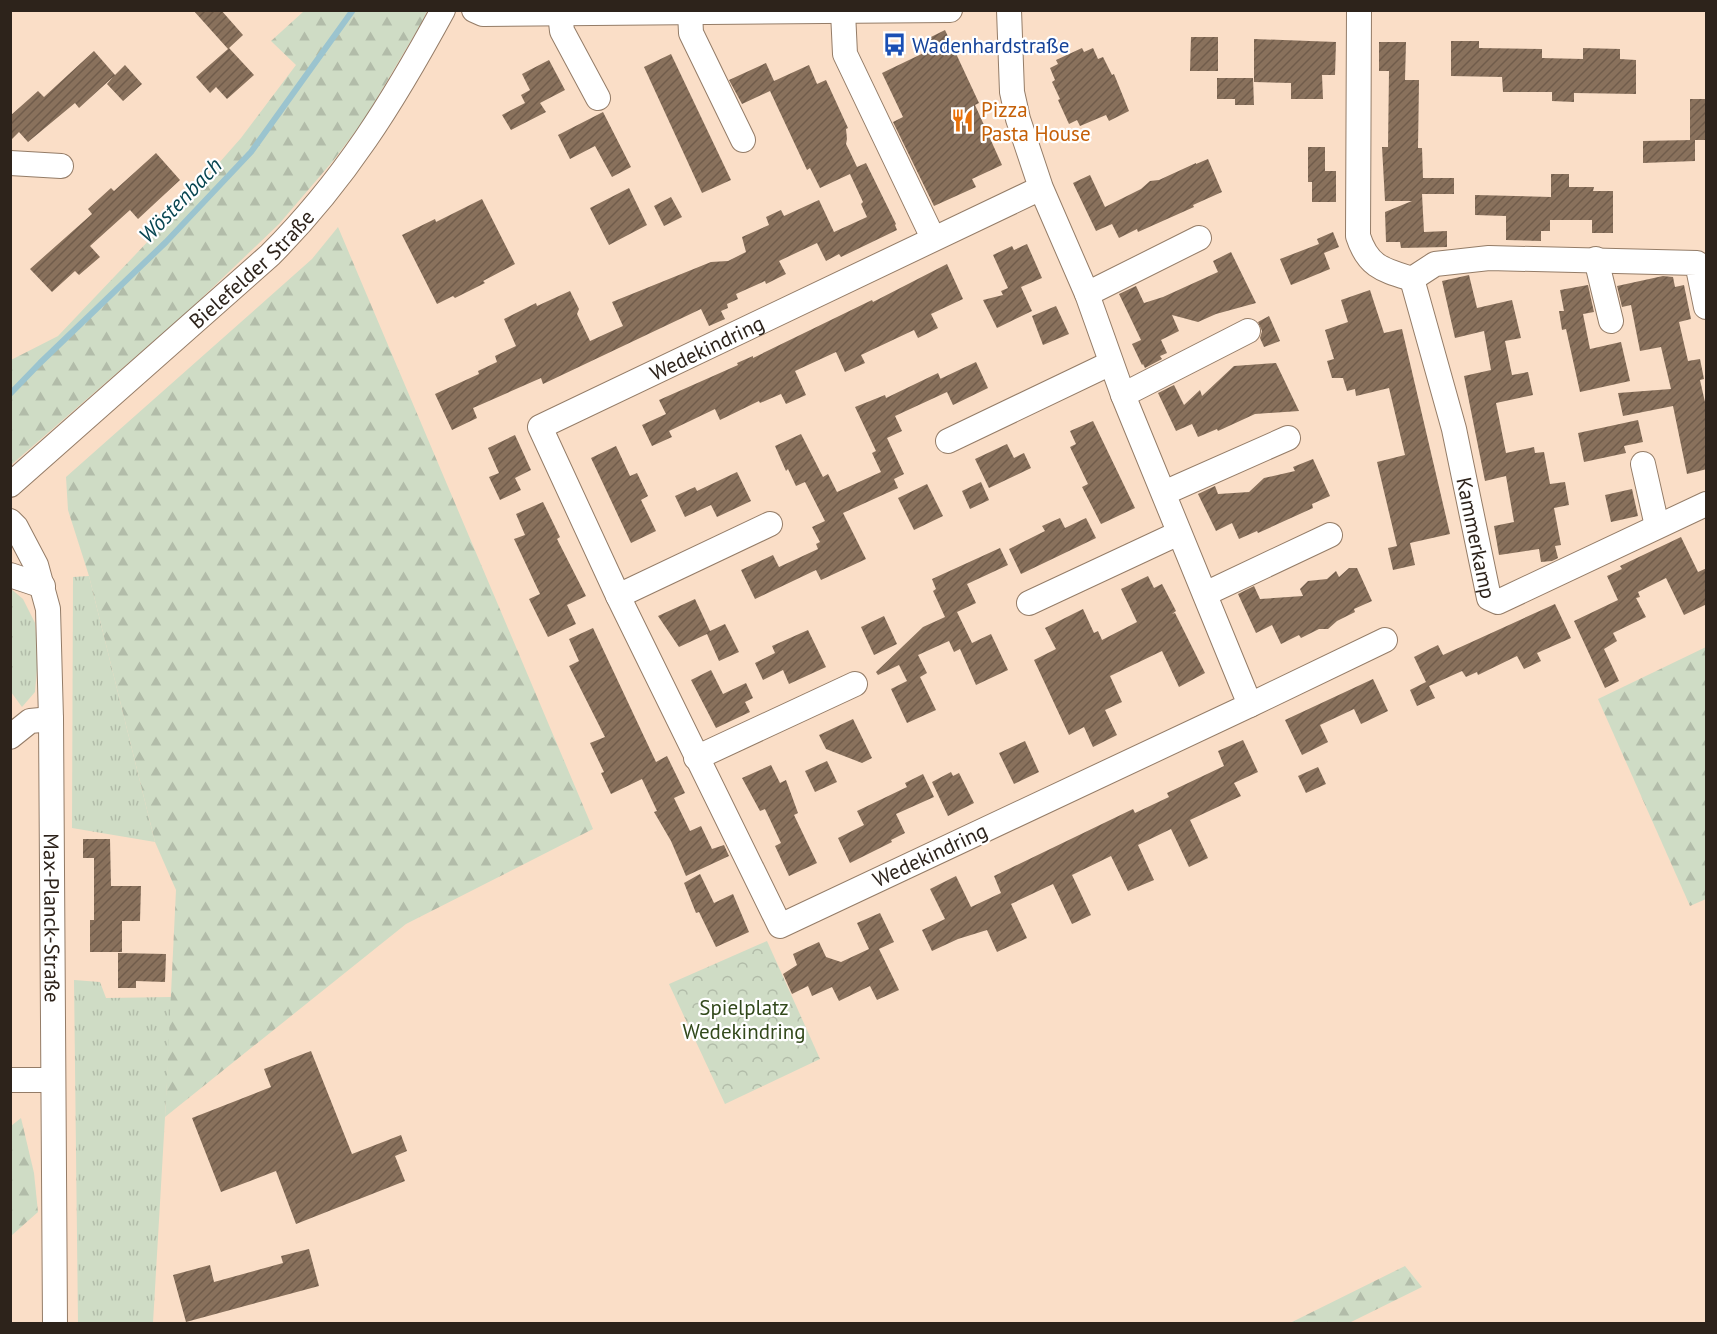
<svg xmlns="http://www.w3.org/2000/svg" width="1717" height="1334" viewBox="0 0 1717 1334" font-family="'PT Sans',sans-serif">
<defs>
<pattern id="grass-tufts" width="24" height="20" patternUnits="userSpaceOnUse" patternTransform="scale(1.5)"><rect width="24" height="20" fill="#cfdcc5"/><path d="M3 7l-1-3M5 7V3M7 7l1-3M15 17l-1-3M17 17v-4M19 17l1-3" fill="none" stroke="#b2bca9"/></pattern>
<pattern id="forest-firs" width="22" height="20" patternUnits="userSpaceOnUse" patternTransform="scale(1.5)"><rect width="22" height="20" fill="#cfdcc5"/><path d="M5 1l3.5 6h-7zM16 11l3.5 6h-7z" fill="#b2bca9"/></pattern>
<pattern id="park-crowns" width="20" height="18" patternUnits="userSpaceOnUse" patternTransform="scale(1.5)"><rect width="20" height="18" fill="#cfdcc5"/><path d="M2 6a3 3 0 1 1 6 0M12 15a3 3 0 1 1 6 0" fill="none" stroke="#b2bca9"/></pattern>
<pattern id="building-hatch" width="6" height="6" patternUnits="userSpaceOnUse" patternTransform="scale(1.5)"><rect width="6" height="6" fill="#89715c"/><path d="M-1 1l2-2M0 6l6-6M5 7l2-2" fill="none" stroke="#705c4b"/></pattern>
</defs>
<rect width="100%" height="100%" fill="#fadec7"/>
<g fill="url(#grass-tufts)">
<polygon points="89,576 155,842 72,828 73,577"/>
<polygon points="10,588 23,599 35,623 38,658 35,692 22,707 11,692"/>
<polygon points="74,980 100,982 106,998 172,997 153,1323 78,1323"/>
</g>
<g fill="url(#forest-firs)">
<polygon points="304,11 427,11 422,22 364,120 333,161 279,224 187,312 11,465 11,360 58,336 174,214 241,138 296,65 271,41"/>
<polygon points="338,227 593,829 406,924 165,1117 176,890 155,842 89,576 68,510 66,477 312,259"/>
<polygon points="1706,647 1706,899 1690,906 1598,699"/>
<polygon points="21,1118 34,1173 38,1212 11,1236 11,1126"/>
<polygon points="1405,1266 1422,1287 1349,1323 1290,1323"/>
</g>
<polygon fill="url(#park-crowns)" points="767,941 820,1059 725,1104 669,984"/>
<g fill="none" stroke-linecap="round" stroke-linejoin="round">
<polyline stroke="#9bc4cf" stroke-width="6" points="10,394 40,363 166,242 251,152 353,10"/>
</g>
<g fill="url(#building-hatch)">
<polygon points="193,10 221,10 243,35 229,48 254,75 227,99 216,87 210,93 196,77 228,49"/>
<polygon points="945,30 979,103 975,105 1002,165 972,179 976,187 934,206 893,122 903,117 882,73 934,48 929,38"/>
<polygon points="1191,37 1218,37 1218,71 1190,71"/>
<polygon points="1254,39 1336,42 1335,75 1322,75 1323,99 1291,99 1291,83 1254,82"/>
<polygon points="1451,41 1479,41 1479,48 1542,49 1542,58 1583,59 1583,48 1620,49 1620,59 1636,60 1636,94 1574,93 1574,102 1552,101 1552,92 1503,92 1502,77 1451,76"/>
<polygon points="1379,42 1406,42 1405,80 1419,80 1418,148 1422,148 1423,178 1454,178 1454,194 1422,194 1424,232 1447,231 1447,247 1401,248 1400,242 1386,242 1385,212 1412,201 1385,201 1382,147 1388,147 1389,71 1379,71"/>
<polygon points="1082,48 1084,52 1093,48 1098,59 1103,57 1112,75 1114,74 1129,111 1109,121 1106,115 1080,126 1077,120 1069,124 1058,100 1060,99 1052,82 1055,80 1050,68 1058,64 1056,60"/>
<polygon points="94,51 115,75 125,65 142,84 123,101 107,84 113,77 79,108 75,103 28,142 19,132 10,141 10,116 38,91 44,97"/>
<polygon points="671,54 731,180 702,193 644,67"/>
<polygon points="549,60 565,90 540,103 546,112 511,130 502,115 525,103 521,95 530,90 522,74"/>
<polygon points="766,63 774,81 809,65 817,84 826,80 848,128 846,129 847,139 846,144 849,150 857,167 866,163 896,224 895,225 897,230 841,257 839,254 826,261 817,243 779,261 786,274 766,284 765,281 736,294 738,299 727,304 728,308 721,311 725,319 709,326 701,309 543,384 541,378 473,408 477,418 452,430 435,394 479,374 478,371 497,362 495,356 516,346 504,319 536,303 537,306 570,291 579,309 577,314 590,341 623,326 612,302 711,262 728,261 746,252 742,237 769,225 766,217 781,210 784,216 819,200 834,232 867,217 861,204 863,202 850,174 820,188 810,168 807,170 770,91 742,104 729,80"/>
<polygon points="1217,78 1253,78 1254,105 1235,105 1235,99 1217,99"/>
<polygon points="1690,99 1707,99 1707,140 1695,140 1695,161 1643,163 1643,141 1692,140 1690,140"/>
<polygon points="603,112 631,167 612,177 595,146 570,159 558,135"/>
<polygon points="1308,147 1325,147 1325,171 1336,171 1336,202 1312,202 1312,182 1308,182"/>
<polygon points="156,153 180,180 138,219 130,210 90,246 100,257 79,275 75,271 52,292 30,269 92,214 88,209 111,188 114,191"/>
<polygon points="1208,159 1222,192 1193,205 1194,207 1138,232 1137,229 1119,238 1112,224 1096,231 1073,183 1090,175 1105,207 1141,189 1150,181 1159,180 1196,163 1196,164"/>
<polygon points="1551,174 1569,174 1569,187 1594,187 1593,191 1613,191 1613,233 1592,233 1592,220 1550,220 1550,231 1541,231 1541,241 1506,240 1506,216 1475,215 1475,195 1551,197"/>
<polygon points="629,188 647,225 609,245 590,208"/>
<polygon points="671,197 682,217 664,226 654,206"/>
<polygon points="482,199 515,264 483,281 485,283 455,298 453,296 437,304 402,235 435,219 436,222"/>
<polygon points="1333,232 1339,247 1324,253 1330,269 1291,285 1280,259 1319,244 1317,239"/>
<polygon points="1027,244 1042,278 1021,287 1032,311 997,328 983,300 1003,295 1001,291 1008,288 993,255 1012,246 1014,250"/>
<polygon points="1231,252 1256,303 1216,314 1198,322 1172,315 1179,331 1161,340 1167,353 1160,356 1162,359 1145,368 1143,364 1142,365 1132,344 1141,340 1119,294 1136,286 1144,303 1163,297 1218,272 1213,261"/>
<polygon points="947,264 963,299 931,314 938,328 918,338 914,330 861,355 865,363 845,372 836,352 795,371 806,395 786,404 781,394 760,403 759,401 720,420 715,409 669,431 672,437 652,446 642,425 666,414 659,400 738,365 737,363 753,356 753,358 872,300 873,302"/>
<polygon points="1469,275 1477,308 1512,300 1521,338 1505,341 1512,375 1528,372 1533,395 1496,403 1506,453 1534,447 1535,453 1544,452 1550,484 1565,482 1569,505 1554,508 1561,545 1555,546 1558,558 1552,561 1541,562 1539,549 1499,555 1494,526 1514,522 1506,476 1485,481 1464,376 1491,370 1484,331 1455,338 1442,281"/>
<polygon points="1663,276 1673,277 1675,287 1684,285 1691,319 1679,322 1688,361 1700,359 1704,379 1700,380 1707,411 1707,469 1687,474 1673,406 1623,416 1618,393 1671,389 1661,347 1640,351 1631,305 1622,307 1617,286"/>
<polygon points="1588,285 1594,312 1583,314 1590,349 1621,342 1630,381 1580,392 1566,329 1562,330 1559,311 1564,311 1560,290"/>
<polygon points="1370,290 1384,333 1402,329 1450,534 1410,543 1415,565 1393,570 1388,548 1397,546 1377,462 1405,455 1389,388 1356,396 1355,389 1347,391 1343,378 1332,378 1327,361 1334,359 1325,330 1348,322 1341,300"/>
<polygon points="1056,306 1069,334 1043,345 1032,316"/>
<polygon points="1269,316 1280,341 1264,347 1260,338 1262,331 1258,322"/>
<polygon points="976,362 988,388 953,405 947,392 895,416 902,431 887,438 904,474 894,479 898,488 843,513 866,559 821,580 816,570 755,599 741,570 773,555 779,567 818,549 816,544 820,542 812,527 825,521 805,482 796,486 788,469 786,471 775,446 801,434 823,477 828,474 837,492 881,472 872,453 876,451 855,407 885,395 886,398 938,373 946,392 940,379"/>
<polygon points="1276,363 1299,411 1255,414 1218,431 1217,429 1198,437 1192,424 1176,431 1158,393 1174,385 1184,405 1200,390 1202,396 1234,366"/>
<polygon points="1638,420 1643,442 1624,446 1626,453 1584,462 1578,433"/>
<polygon points="1093,421 1135,508 1101,524 1082,487 1088,484 1070,447 1076,444 1070,431"/>
<polygon points="515,435 531,470 515,478 521,490 500,500 489,477 499,473 488,448"/>
<polygon points="1007,444 1014,458 1024,453 1031,468 989,488 975,459"/>
<polygon points="616,446 630,476 637,473 648,496 641,500 656,531 631,543 591,458"/>
<polygon points="1313,459 1330,496 1312,504 1313,508 1258,533 1257,531 1239,539 1232,523 1216,531 1198,494 1215,486 1218,494 1249,492 1264,478 1295,471 1293,467"/>
<polygon points="737,472 751,501 717,517 711,505 685,517 675,496 695,487 697,491"/>
<polygon points="981,482 989,500 970,509 962,491"/>
<polygon points="927,484 943,516 914,530 898,498"/>
<polygon points="1632,489 1638,516 1611,522 1605,495"/>
<polygon points="543,502 560,537 557,539 586,596 567,605 576,624 548,637 529,599 540,594 514,539 525,535 516,514"/>
<polygon points="1060,518 1065,528 1086,518 1096,538 1021,574 1009,549 1045,531 1042,526"/>
<polygon points="1681,537 1698,572 1707,568 1707,604 1684,615 1666,578 1638,592 1640,597 1636,598 1646,617 1613,633 1617,641 1604,649 1619,681 1605,688 1574,621 1618,600 1607,576 1622,569 1620,566"/>
<polygon points="1000,548 1008,565 967,584 976,603 957,612 972,643 991,634 1008,670 976,685 960,649 954,652 949,641 918,655 927,673 920,677 936,710 907,723 891,689 907,681 899,665 878,675 876,672 923,627 945,617 933,591 936,589 932,579"/>
<polygon points="1349,568 1357,568 1372,601 1354,609 1355,612 1337,621 1328,629 1319,629 1301,638 1299,635 1281,644 1272,625 1256,633 1238,594 1254,586 1260,599 1303,596 1300,589 1308,581 1327,579 1336,571 1339,577"/>
<polygon points="1148,576 1154,588 1162,584 1176,611 1172,614 1175,613 1205,673 1179,687 1162,651 1110,676 1122,702 1105,710 1117,735 1093,747 1084,727 1069,735 1034,660 1056,649 1045,628 1083,609 1094,633 1098,631 1102,640 1137,622 1121,589"/>
<polygon points="695,599 710,631 725,624 739,652 719,661 707,634 679,647 658,616"/>
<polygon points="1555,604 1571,638 1537,653 1541,661 1524,669 1517,656 1478,675 1477,672 1466,677 1462,671 1429,686 1435,698 1417,706 1410,690 1426,682 1414,657 1438,645 1443,655"/>
<polygon points="884,616 897,644 874,655 861,627"/>
<polygon points="593,628 656,762 667,756 685,793 674,798 690,831 701,826 712,849 724,845 729,856 686,876 671,841 654,812 657,811 642,779 611,794 601,773 604,772 590,743 605,737 569,666 579,661 569,639"/>
<polygon points="808,630 826,667 789,684 783,670 763,680 755,663 775,653 772,646"/>
<polygon points="711,670 723,694 746,683 753,698 745,702 750,712 716,728 691,680"/>
<polygon points="1373,679 1388,711 1361,724 1354,709 1320,725 1328,742 1302,755 1285,720"/>
<polygon points="853,719 872,758 862,763 826,749 819,735"/>
<polygon points="1243,740 1258,772 1234,783 1241,796 1190,820 1208,858 1189,867 1171,829 1138,845 1154,880 1128,891 1111,856 1072,875 1091,915 1072,924 1053,884 1011,904 1027,938 997,952 987,930 958,939 932,951 922,930 945,919 930,889 956,876 971,907 1001,893 994,876 1133,809 1135,813 1169,797 1167,793 1224,766 1218,751"/>
<polygon points="1025,741 1039,772 1014,784 999,753"/>
<polygon points="827,761 837,782 815,792 805,771"/>
<polygon points="771,765 780,783 786,780 798,813 794,815 817,863 789,876 775,846 781,843 765,809 760,811 742,778"/>
<polygon points="1318,767 1326,784 1306,793 1298,776"/>
<polygon points="951,772 953,776 959,773 974,803 948,816 932,782"/>
<polygon points="923,774 934,797 896,814 905,833 891,840 892,842 850,863 838,838 864,825 857,811 907,787 905,783"/>
<polygon points="83,839 110,839 111,886 141,886 140,921 122,921 122,952 90,952 90,920 94,920 94,858 83,858"/>
<polygon points="700,874 714,903 733,894 749,932 716,947 699,912 696,913 684,883"/>
<polygon points="880,913 894,942 879,949 899,990 877,1000 870,986 839,1001 832,987 812,996 808,986 792,994 783,974 797,965 793,954 819,942 826,957 841,962 869,949 857,923"/>
<polygon points="118,953 166,954 165,982 136,981 136,988 118,988"/>
<polygon points="311,1051 352,1154 401,1135 407,1151 395,1156 405,1181 296,1224 276,1171 221,1192 192,1118 271,1087 264,1069"/>
<polygon points="309,1249 319,1286 186,1322 173,1275 210,1265 214,1282 283,1263 281,1256"/>
</g>
<g fill="none" stroke-linecap="round" stroke-linejoin="round">
<defs>
<g id="minor">
<polyline points="474,10 483,14 950,10"/>
<path id="s1" d="M1009,10L1012,92L1018,119L1041,188L1087,294L1123,395L1250,705L780,926L618,596L540,427L1041,188"/>
<path d="M1359,10L1358,236C1368,267 1383,270 1412,279L1435,264L1489,258L1697,263L1706,307"/>
<polyline points="690,12 691,33 743,140"/>
<polyline points="843,12 845,54 933,238"/>
<polyline points="560,13 562,31 598,98"/>
<polyline points="10,163 61,166"/>
<polyline points="1596,259 1611,321"/>
<path id="s2" d="M1412,279L1454,429L1489,598L1498,602L1706,504"/>
<polyline points="1087,294 1199,238"/>
<polyline points="1123,395 1248,331"/>
<polyline points="948,441 1111,363"/>
<polyline points="1643,464 1657,526"/>
<path id="s3" d="M10,485L270,255C344,181 393,102 443,10"/>
<polyline points="1164,493 1288,438"/>
<path id="s4" d="M10,521L16,527L36,565L48,609L51,719L55,1324"/>
<polyline points="10,575 43,586"/>
<polyline points="1205,594 1330,535"/>
<polyline points="618,596 770,524"/>
<polyline points="1029,603 1179,533"/>
<polyline points="1250,705 1385,640"/>
<polyline points="10,737 30,721 51,719"/>
<polyline points="696,758 855,684"/>
<polyline points="10,1080 52,1080"/>
</g>
</defs>
<use href="#minor" stroke="#947c67" stroke-width="26"/>
<use href="#minor" stroke="#fff" stroke-width="24"/>
</g>
<defs>
<symbol id="bus-bare" viewBox="-9 -9 18 18"><path d="M-5-6H5V4H4V6H2V4H-2V6H-4V4H-5ZM-3.5-4V0h7V-4ZM-3.5 1.2v1.5H-2V1.2ZM2 1.2v1.5H3.5V1.2Z" fill="#1a4fb4" stroke="#fff" stroke-width="2.5" paint-order="stroke"/></symbol>
<symbol id="restaurant-bare" viewBox="-9 -9 18 18"><path d="M-5-6h1v4h1v-4h1v4h1v-4h1v5L-1.5 .5V6h-2V.5L-5-1ZM5-6V6H3V1.5H1.5Q1.5-4 5-6Z" fill="#e8710a" stroke="#fff" stroke-width="2.5" paint-order="stroke"/></symbol>
</defs>
<g fill-rule="evenodd">
<use href="#bus-bare" x="878" y="28" width="33" height="33"/>
<use href="#restaurant-bare" x="946" y="104" width="33" height="33"/>
</g>
<g text-anchor="middle" dominant-baseline="central" stroke-width="4.5" stroke-linejoin="round" paint-order="stroke">
<g font-size="21" fill="#164399" stroke="#fff" text-anchor="start">
<text x="912" y="45">Wadenhardstraße</text>
</g>
<g font-size="21" fill="#c56008" stroke="#fff" text-anchor="start">
<text x="981" y="109">Pizza<tspan x="981" dy="24">Pasta House</tspan></text>
</g>
<g font-size="21" fill="#2d231b" stroke="#fff">
<text stroke="none"><textPath href="#s3" startOffset="324">Bielefelder Straße</textPath></text>
<text stroke="none"><textPath href="#s1" startOffset="1998">Wedekindring</textPath></text>
<text stroke="none"><textPath href="#s2" startOffset="267">Kammerkamp</textPath></text>
<text transform="translate(930 855) rotate(-25)">Wedekindring</text>
<text stroke="none"><textPath href="#s4" startOffset="406">Max-Planck-Straße</textPath></text>
</g>
<g font-size="21" fill="#32491b" stroke="#fff">
<text x="744" y="1007">Spielplatz<tspan x="744" dy="24">Wedekindring</tspan></text>
</g>
<g font-size="22" font-style="italic" fill="#074551" stroke="#fff">
<text transform="translate(180 200) rotate(-46)">Wöstenbach</text>
</g>
</g>
<rect width="1717" height="1334" fill="none" stroke="#2d231b" stroke-width="24"/>
</svg>
